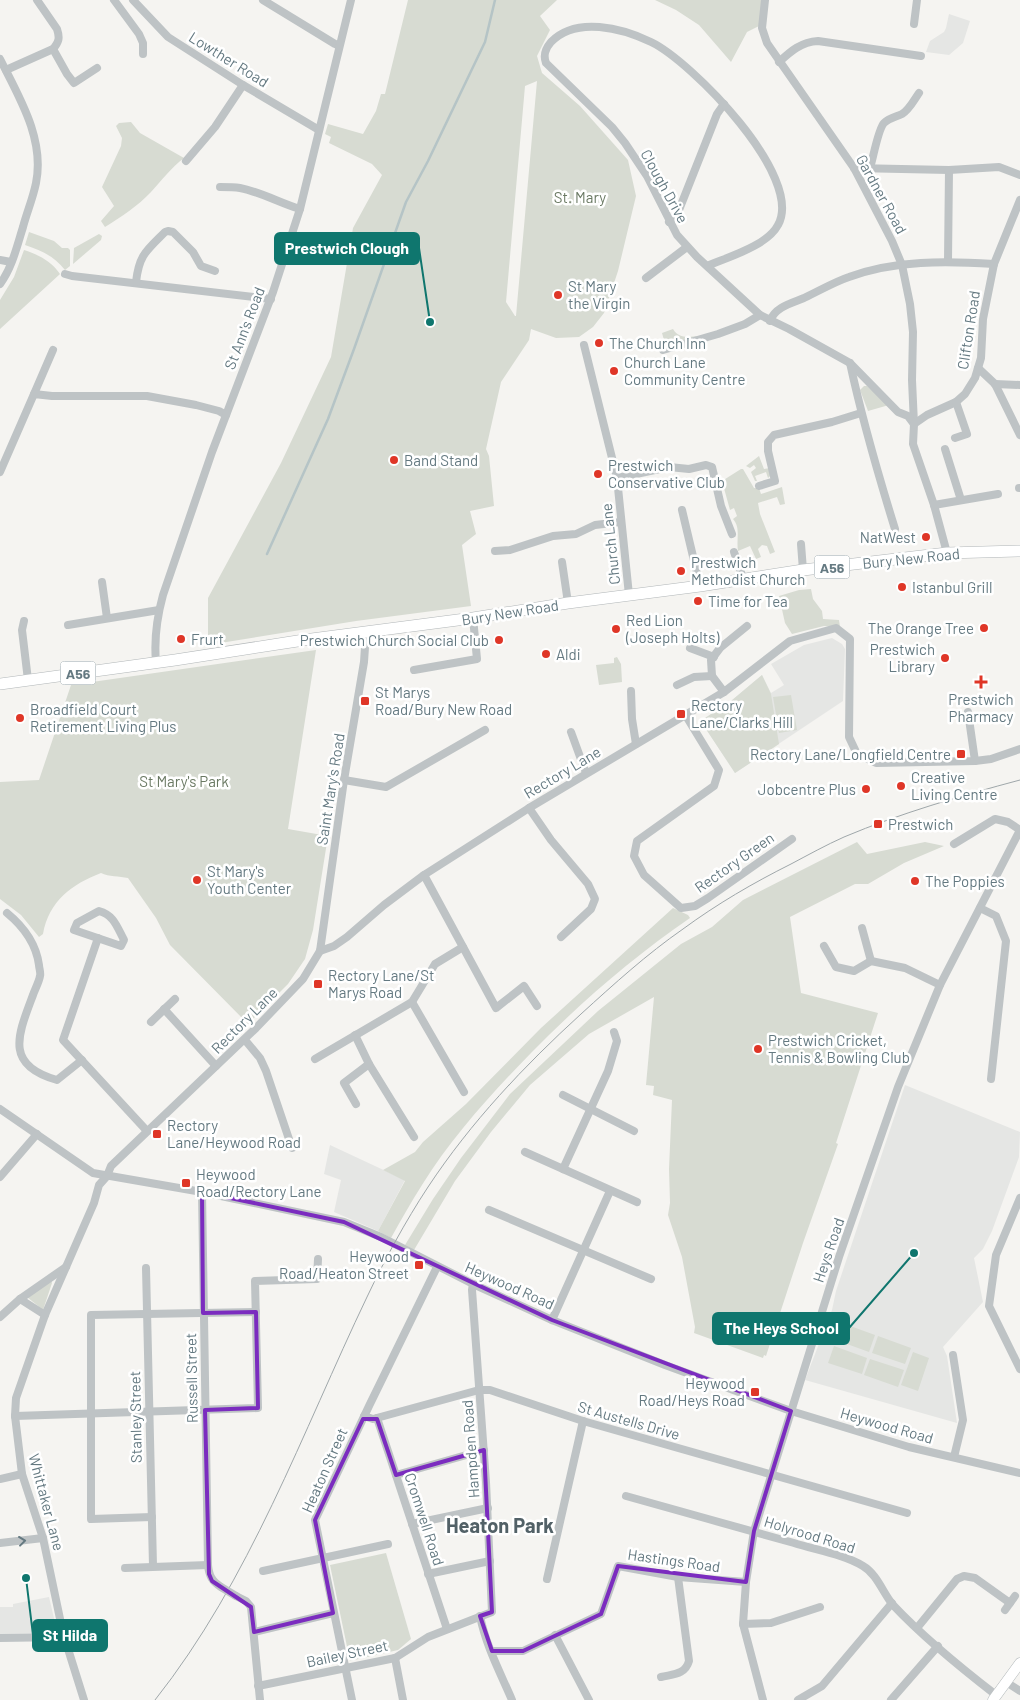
<svg xmlns="http://www.w3.org/2000/svg" width="1020" height="1700" viewBox="0 0 1020 1700" font-family="Barlow,sans-serif">
<rect width="100%" height="100%" fill="#f5f4f1"/>
<g fill="#e5e6e4">
<polygon points="949,14 970,21 963,43 949,55 926,52 930,41 944,32 946,28"/>
<polygon points="832,638 842,644 845,649 843,701 735,773 702,723 702,720 731,701 762,675 771,693 784,685 771,664 804,645"/>
<polygon points="905,1085 1020,1132 1019,1157 992,1231 983,1249 974,1258 983,1302 943,1347 947,1356 957,1423 805,1380 832,1310 836,1291"/>
<polygon points="330,1145 405,1180 378,1231 334,1212 341,1180 324,1174"/>
<polygon points="49,1597 57,1631 55,1633 0,1634 0,1607 13,1607 13,1604"/>
</g>
<g fill="#d7dbd2" fill-rule="evenodd">
<path d="M408,0H557L540,16L550,30L537,56L542,73L580,106L628,160L636,196L618,271L604,313L593,327L579,337L556,338L531,329L529,340L501,382L486,449L489,456L494,506L470,511L476,534L462,545L471,606L356,621L208,645V598L281,463L331,357L353,228L382,175L372,164L329,143L331,137L325,134L328,124L363,134L376,111L381,94H385ZM537,81L516,316H515L506,302L525,86Z"/>
<polygon points="655,0 762,0 759,26 747,32 731,62 699,25 676,10"/>
<path d="M131,122L140,133L184,158C171,168 162,180 151,192C138,206 121,217 105,227L101,221L114,206L102,187L121,146L122,138L116,126L119,123Z"/>
<path d="M29,232L54,241L62,248H68L70,250V266L65,270C54,256 42,251 25,245Z"/>
<polygon points="99,234 102,236 101,240 73,264 74,248"/>
<path d="M24,250C39,255 51,261 60,274L0,329V300L14,277Z"/>
<path d="M673,329C679,339 688,337 699,336L678,342L675,340L667,341L664,340L662,333Z"/>
<polygon points="864,386 867,386 889,405 868,411 860,390"/>
<polygon points="759,456 764,469 770,468 771,475 768,478 766,472 755,476 757,481 755,481 751,472 756,468 754,465 750,468 746,466"/>
<path d="M741,469H743L754,488H759L761,494L782,487L785,504L780,505L777,497L758,503L760,514L775,552L770,554L767,546L762,545L758,549L761,557L756,559L750,546L738,551C736,539 741,528 733,519L737,516L734,508L730,510L722,481Z"/>
<polygon points="811,589 813,599 822,611 823,619 839,620 840,627 824,626 792,634 785,623 779,596 799,590"/>
<path d="M316,650L288,829L328,836L313,930L305,959L288,984L248,1024L170,945L156,918L128,878C119,876 109,877 101,873C72,884 49,901 43,934L39,937L21,915L0,899V782L39,780L71,685Z"/>
<polygon points="617,657 621,664 622,682 599,685 596,665 614,663 614,658"/>
<polygon points="762,675 771,694 779,744 735,773 702,723 702,720 731,701"/>
<polygon points="791,695 797,730 779,733 773,697"/>
<polygon points="857,842 867,854 925,842 944,846 904,863 868,884 855,884 790,917 801,993 878,1013 836,1143 838,1144 803,1243 766,1356 764,1355 763,1358 694,1333 695,1327 682,1257 668,1215 670,1203 669,1169 672,1100 653,1095 654,1086 646,1085 654,997 589,1034 530,1085 491,1132 455,1181 414,1250 405,1245 433,1199 461,1158 510,1094 598,1011 681,944 712,927 743,900"/>
<path d="M673,908L688,915L690,918C632,958 580,1003 531,1053C491,1094 452,1137 422,1185C411,1202 401,1220 391,1238L378,1231L405,1181L383,1170L415,1152L423,1142L466,1104L541,1028Z"/>
<polygon points="51,1280 52,1283 43,1310 27,1297"/>
<polygon points="842,1323 875,1335 869,1352 836,1340"/>
<polygon points="878,1336 911,1348 905,1364 872,1353"/>
<polygon points="834,1346 867,1358 862,1374 828,1363"/>
<polygon points="913,1352 929,1358 918,1391 901,1385"/>
<polygon points="870,1359 904,1370 898,1387 864,1375"/>
<polygon points="386,1553 411,1639 398,1650 350,1661 330,1565"/>
</g>
<g fill="none" stroke-linecap="round" stroke-linejoin="round">
<polyline stroke="#b5c4c6" stroke-width="2.5" points="267,554 328,419 354,349 406,202 428,161 485,42 495,0"/>
<defs>
<polyline id="major" points="993,1700 1020,1663"/>
<polyline id="highway" points="0,684 175,660 304,640 473,618 568,603 700,586 803,570 947,553 1020,551"/>
</defs>
<use href="#major" stroke="#b1b7b9" stroke-width="11"/>
<use href="#highway" stroke="#b1b6b8" stroke-width="12"/>
<g stroke="#bec3c5" stroke-width="8">
<polyline points="114,0 139,34 143,43 143,54"/>
<polyline points="133,0 168,37 243,85 319,130"/>
<polyline points="263,0 335,44 339,46"/>
<polyline points="765,0 762,28 767,43 854,168 892,241 902,265 910,304 913,332 912,380 914,424 913,444 934,505 947,553"/>
<polyline points="914,24 917,0"/>
<polyline points="53,49 67,74 74,83 97,68"/>
<path d="M0,59C19,97 45,139 36,183C33,198 27,212 23,227C17,246 12,268 0,284"/>
<path d="M779,62C791,51 801,42 818,41L921,56"/>
<path d="M6,70L53,49C59,42 60,38 57,29L37,0"/>
<polyline points="186,161 215,127 243,85"/>
<polyline points="854,168 949,170 999,167 1020,175"/>
<path d="M870,168C873,159 878,129 884,123C889,118 896,117 902,114C909,110 914,100 919,93"/>
<path d="M220,187C227,187 234,187 240,188C261,192 280,203 300,209"/>
<polyline points="669,222 677,215 717,114 724,104"/>
<polyline points="0,260 11,262"/>
<polyline points="948,261 949,170"/>
<path d="M707,266C728,257 767,246 778,225C805,177 691,61 651,42C622,28 576,16 551,42C545,49 543,55 546,63L612,127L625,143L647,176L677,235L697,257L760,315L789,329L850,363L898,412L908,416L914,424"/>
<polyline points="65,274 72,276 271,299"/>
<polyline points="646,278 687,247"/>
<path d="M136,282C139,255 146,251 165,232L168,231L173,232L193,252L201,266L215,271"/>
<path d="M770,321C775,307 792,303 804,298C819,291 834,282 849,277C895,260 946,261 994,264"/>
<polyline points="584,345 617,478 629,595"/>
<polyline points="663,350 718,334 745,324 760,315"/>
<path d="M850,363C862,419 878,474 895,529"/>
<polyline points="978,368 995,384 1020,435"/>
<polyline points="995,384 1020,385"/>
<polyline points="34,394 53,350"/>
<polyline points="914,424 927,415 956,402 965,394 975,378 981,358 983,319 994,264 1020,200"/>
<polyline points="955,438 967,434 956,402"/>
<polyline points="945,449 961,500"/>
<polyline points="0,472 34,394 52,396 147,396 196,405 219,411 226,415"/>
<polyline points="617,478 669,467 689,469 706,465 712,467 721,506 732,534"/>
<polyline points="759,486 775,481 768,451 768,442 774,435 832,422 861,413"/>
<polyline points="1019,488 1020,488"/>
<polyline points="934,505 998,494"/>
<polyline points="682,510 700,586"/>
<polyline points="801,544 803,570"/>
<polyline points="495,551 510,550 553,536 576,534 595,525 621,522"/>
<polyline points="734,552 743,578"/>
<polyline points="562,562 568,603"/>
<polyline points="102,582 107,618"/>
<polyline points="24,621 22,630 28,680"/>
<polyline points="68,625 159,610"/>
<polyline points="690,648 714,657"/>
<path d="M156,662C154,640 157,617 163,595L212,452L273,292L300,209L351,0"/>
<polyline points="414,670 477,659 473,618"/>
<polyline points="677,685 694,677 712,676"/>
<polyline points="631,691 632,719 636,744"/>
<polyline points="724,692 712,676 711,660 720,648 747,626"/>
<polyline points="968,712 975,761"/>
<polyline points="686,716 719,770 714,786 637,841 634,856 644,875 681,908 695,906 708,898 792,839"/>
<polyline points="571,732 586,773"/>
<polyline points="344,780 386,787 485,730"/>
<polyline points="529,808 551,840 588,884 595,899 591,909 561,937"/>
<polyline points="954,844 995,819 1008,822 1020,830"/>
<polyline points="424,875 496,1008 524,986 537,1006"/>
<polyline points="980,908 996,916 1006,941 991,1079"/>
<path d="M99,911C114,915 117,927 124,940L121,946L74,930L77,923Z"/>
<path d="M7,913C24,927 36,943 39,965C39,968 41,973 40,976C39,982 35,989 33,995C18,1035 4,1065 57,1080L82,1060"/>
<polyline points="862,928 871,961"/>
<polyline points="98,938 63,1040 147,1131"/>
<polyline points="824,946 836,967 854,971 871,961 905,968 940,985"/>
<polyline points="320,951 334,946 347,937 384,905 424,875 529,808 724,692 790,641 836,628 850,639 849,737 857,754 876,763 975,761 991,759 1020,749"/>
<polyline points="412,1002 464,1092"/>
<polyline points="164,1009 216,1066"/>
<polyline points="151,1022 175,999"/>
<polyline points="355,1035 369,1064 414,1137"/>
<polyline points="245,1040 260,1058 266,1071 292,1148"/>
<polyline points="315,1059 412,1002 435,964 463,947"/>
<polyline points="563,1095 634,1131"/>
<polyline points="356,1104 344,1083 369,1064"/>
<polyline points="0,1109 93,1173 202,1192 344,1222 381,1237 473,1284 552,1320 665,1365 791,1411 909,1447 1020,1473"/>
<polyline points="525,1152 637,1202"/>
<polyline points="563,1169 608,1071 617,1041 614,1032"/>
<polyline points="0,1177 37,1134"/>
<path d="M202,1192L208,1565C209,1576 212,1581 221,1587"/>
<polyline points="1020,1198 996,1255 989,1306 1020,1369"/>
<polyline points="489,1210 651,1279"/>
<polyline points="146,1268 153,1566"/>
<polyline points="20,1299 45,1315"/>
<polyline points="0,1317 20,1299 66,1267"/>
<polyline points="552,1320 610,1191"/>
<polyline points="953,1355 963,1420 954,1457"/>
<polyline points="15,1416 258,1408 255,1281 317,1279 318,1259"/>
<polyline points="364,1416 373,1419 479,1390 490,1390 583,1421 907,1513"/>
<polyline points="377,1418 447,1629"/>
<polyline points="396,1475 484,1450"/>
<polyline points="0,1479 22,1474"/>
<path d="M626,1496C682,1512 738,1527 794,1543C816,1550 843,1554 863,1566C877,1574 883,1593 893,1605C924,1638 961,1668 996,1695"/>
<polyline points="152,1517 91,1519 91,1315 256,1312"/>
<polyline points="412,1524 488,1508"/>
<polyline points="0,1543 43,1538"/>
<polyline points="125,1568 208,1565"/>
<polyline points="263,1571 388,1544"/>
<polyline points="428,1574 490,1561"/>
<polyline points="547,1579 583,1421"/>
<polyline points="236,1596 246,1601 251,1607 260,1700"/>
<polyline points="1005,1610 1015,1596"/>
<path d="M480,1616C486,1646 500,1672 512,1700"/>
<polyline points="743,1624 771,1623 820,1607"/>
<polyline points="917,1628 957,1579 964,1576 975,1578 1010,1603"/>
<polyline points="254,1632 333,1613"/>
<polyline points="63,1633 96,1627"/>
<polyline points="555,1635 589,1700"/>
<polyline points="0,1638 64,1637"/>
<polyline points="492,1651 523,1651 601,1614 618,1566 678,1577 746,1582"/>
<polyline points="395,1658 403,1700"/>
<path d="M661,1677C673,1674 685,1675 689,1661L678,1577"/>
<polyline points="1006,1682 1020,1691"/>
<polyline points="258,1686 395,1658 428,1637 492,1612 486,1482 472,1290 473,1284"/>
<polyline points="84,1700 63,1633 43,1538 22,1474 15,1416 16,1398 45,1315 94,1203 99,1185 107,1176 111,1166 256,1028 303,979 320,951 344,780 364,662 365,647 364,633"/>
<polyline points="352,1700 315,1520 369,1406 437,1267"/>
<polyline points="763,1700 743,1624 746,1582 754,1531 839,1257 898,1087 940,985 1020,830"/>
<polyline points="798,1700 822,1686 892,1603"/>
<polyline points="891,1700 938,1646"/>
</g>
<use href="#major" stroke="#fff" stroke-width="10"/>
<use href="#highway" stroke="#fff" stroke-width="11"/>
<path stroke="#9fa7aa" stroke-width="1" d="M155,1700C250,1580 302,1433 367,1297C385,1259 405,1222 428,1187C471,1122 524,1066 581,1014C614,984 647,954 683,929C717,904 753,883 791,864C808,855 826,845 844,837C901,813 960,796 1020,780"/>
<polyline stroke="#bec3c5" stroke-width="8" points="221,1587 236,1596"/>
</g>
<defs><path id="oneway-chevron" d="M-2-3.5L2.5 0L-2 3.5" fill="none" stroke-width="1.6" stroke-linecap="round" stroke-linejoin="round" transform="scale(1.25)"/></defs>
<use stroke="#647981" href="#oneway-chevron" transform="translate(22 1541) rotate(-7)"/>
<path fill="none" stroke="#7b2cbf" stroke-width="4" stroke-linejoin="round" d="M202,1192L344,1222L552,1320L791,1411L754,1531L746,1582L618,1566L601,1614L523,1651H492L480,1616L492,1612L484,1450L396,1475L377,1419H363L315,1520L333,1613L254,1632L251,1607L212,1581L209,1574L205,1410L258,1408L256,1312L203,1313Z"/>
<g fill="#df3627" stroke="#fff" stroke-width="2">
<circle cx="558" cy="295" r="5"/>
<circle cx="599" cy="343" r="5"/>
<circle cx="614" cy="371" r="5"/>
<circle cx="394" cy="460" r="5"/>
<circle cx="598" cy="474" r="5"/>
<circle cx="926" cy="537" r="5"/>
<circle cx="681" cy="571" r="5"/>
<circle cx="902" cy="587" r="5"/>
<circle cx="698" cy="601" r="5"/>
<circle cx="984" cy="628" r="5"/>
<circle cx="616" cy="629" r="5"/>
<circle cx="181" cy="639" r="5"/>
<circle cx="499" cy="640" r="5"/>
<circle cx="546" cy="654" r="5"/>
<circle cx="945" cy="658" r="5"/>
<path d="M978.5 674.5h5v5h5v5h-5v5h-5v-5h-5v-5h5z"/>
<rect x="360" y="696" width="10" height="10" rx="2.5"/>
<rect x="676" y="709" width="10" height="10" rx="2.5"/>
<circle cx="20" cy="718" r="5"/>
<rect x="956" y="749" width="10" height="10" rx="2.5"/>
<circle cx="901" cy="786" r="5"/>
<circle cx="866" cy="789" r="5"/>
<rect x="873" y="819" width="10" height="10" rx="2.5"/>
<circle cx="197" cy="880" r="5"/>
<circle cx="915" cy="881" r="5"/>
<rect x="313" y="979" width="10" height="10" rx="2.5"/>
<circle cx="758" cy="1049" r="5"/>
<rect x="152" y="1129" width="10" height="10" rx="2.5"/>
<rect x="181" y="1178" width="10" height="10" rx="2.5"/>
<rect x="414" y="1260" width="10" height="10" rx="2.5"/>
<rect x="750" y="1387" width="10" height="10" rx="2.5"/>
</g>
<g text-anchor="middle" dominant-baseline="central" stroke-width="5" stroke-linejoin="round" paint-order="stroke">
<g fill="#fff" stroke="#92a1a7" stroke-width="1">
<rect x="814.5" y="555.5" width="35" height="23" rx="4"/>
<rect x="60.5" y="661.5" width="35" height="23" rx="4"/>
</g>
<g font-size="14" font-weight="bold" fill="#647981">
<text x="832" y="567">A56</text>
<text x="78" y="673">A56</text>
</g>
<g font-size="15" fill="#647981" stroke="#fff">
<text transform="translate(229 59) rotate(32)">Lowther Road</text>
<text transform="translate(665 186) rotate(61)">Clough Drive</text>
<text transform="translate(882 194) rotate(61)">Gardner Road</text>
<text transform="translate(244 328) rotate(-69)">St Ann's Road</text>
<text transform="translate(968 330) rotate(-81)">Clifton Road</text>
<text transform="translate(610 544) rotate(-96)">Church Lane</text>
<text transform="translate(911 558) rotate(-6)">Bury New Road</text>
<text transform="translate(510 612) rotate(-9)">Bury New Road</text>
<text transform="translate(562 772) rotate(-31)">Rectory Lane</text>
<text transform="translate(330 789) rotate(-81)">Saint Mary's Road</text>
<text transform="translate(734 862) rotate(-35)">Rectory Green</text>
<text transform="translate(244 1020) rotate(-45)">Rectory Lane</text>
<text transform="translate(828 1250) rotate(-71)">Heys Road</text>
<text transform="translate(510 1285) rotate(24)">Heywood Road</text>
<text transform="translate(191 1378) rotate(-91)">Russell Street</text>
<text transform="translate(135 1417) rotate(-91)">Stanley Street</text>
<text transform="translate(629 1420) rotate(16)">St Austells Drive</text>
<text transform="translate(887 1425) rotate(16)">Heywood Road</text>
<text transform="translate(470 1449) rotate(-94)">Hampden Road</text>
<text transform="translate(324 1470) rotate(-66)">Heaton Street</text>
<text transform="translate(47 1502) rotate(75)">Whittaker Lane</text>
<text transform="translate(425 1519) rotate(72)">Cromwell Road</text>
<text transform="translate(810 1534) rotate(17)">Holyrood Road</text>
<text transform="translate(674 1560) rotate(8)">Hastings Road</text>
<text transform="translate(347 1653) rotate(-12)">Bailey Street</text>
</g>
<g font-size="15" fill="#6a7963" stroke="#fff">
<text x="580" y="197">St. Mary</text>
<text x="184" y="781">St Mary's Park</text>
</g>
<g font-size="15" fill="#647981" stroke="#fff" text-anchor="start">
<text x="568" y="286">St Mary<tspan x="568" dy="17">the Virgin</tspan></text>
<text x="609" y="343">The Church Inn</text>
<text x="624" y="362">Church Lane<tspan x="624" dy="17">Community Centre</tspan></text>
<text x="404" y="460">Band Stand</text>
<text x="608" y="465">Prestwich<tspan x="608" dy="17">Conservative Club</tspan></text>
<text x="916" y="537" text-anchor="end">NatWest</text>
<text x="691" y="562">Prestwich<tspan x="691" dy="17">Methodist Church</tspan></text>
<text x="912" y="587">Istanbul Grill</text>
<text x="708" y="601">Time for Tea</text>
<text x="626" y="620">Red Lion<tspan x="626" dy="17">(Joseph Holts)</tspan></text>
<text x="974" y="628" text-anchor="end">The Orange Tree</text>
<text x="191" y="639">Frurt</text>
<text x="489" y="640" text-anchor="end">Prestwich Church Social Club</text>
<text x="935" y="649" text-anchor="end">Prestwich<tspan x="935" dy="17">Library</tspan></text>
<text x="556" y="654">Aldi</text>
<text x="375" y="692">St Marys<tspan x="375" dy="17">Road/Bury New Road</tspan></text>
<text x="981" y="699" text-anchor="middle">Prestwich<tspan x="981" dy="17">Pharmacy</tspan></text>
<text x="691" y="705">Rectory<tspan x="691" dy="17">Lane/Clarks Hill</tspan></text>
<text x="30" y="709">Broadfield Court<tspan x="30" dy="17">Retirement Living Plus</tspan></text>
<text x="951" y="754" text-anchor="end">Rectory Lane/Longfield Centre</text>
<text x="911" y="777">Creative<tspan x="911" dy="17">Living Centre</tspan></text>
<text x="856" y="789" text-anchor="end">Jobcentre Plus</text>
<text x="888" y="824">Prestwich</text>
<text x="207" y="871">St Mary's<tspan x="207" dy="17">Youth Center</tspan></text>
<text x="925" y="881">The Poppies</text>
<text x="328" y="975">Rectory Lane/St<tspan x="328" dy="17">Marys Road</tspan></text>
<text x="768" y="1040">Prestwich Cricket,<tspan x="768" dy="17">Tennis &amp; Bowling Club</tspan></text>
<text x="167" y="1125">Rectory<tspan x="167" dy="17">Lane/Heywood Road</tspan></text>
<text x="196" y="1174">Heywood<tspan x="196" dy="17">Road/Rectory Lane</tspan></text>
<text x="409" y="1256" text-anchor="end">Heywood<tspan x="409" dy="17">Road/Heaton Street</tspan></text>
<text x="745" y="1383" text-anchor="end">Heywood<tspan x="745" dy="17">Road/Heys Road</tspan></text>
</g>
<g font-size="20" font-weight="bold" fill="#526167" stroke="#fff">
<text x="500" y="1525">Heaton Park</text>
</g>
</g>
<path fill="none" stroke="#0f766e" stroke-width="2" d="M430 322L419 248M914 1253L849 1328M26 1578L33 1635"/>
<g fill="#0f766e" stroke="#fff" stroke-width="2">
<circle cx="430" cy="322" r="5"/>
<circle cx="914" cy="1253" r="5"/>
<circle cx="26" cy="1578" r="5"/>
</g>
<g fill="#0f766e" stroke="#0f766e" stroke-width="2">
<rect x="275" y="233" width="144" height="31" rx="5"/>
<rect x="713" y="1313" width="136" height="31" rx="5"/>
<rect x="33" y="1620" width="74" height="31" rx="5"/>
</g>
<g font-size="16" text-anchor="middle" font-weight="bold" fill="#fff">
<text x="347" y="254">Prestwich Clough</text>
<text x="781" y="1334">The Heys School</text>
<text x="70" y="1641">St Hilda</text>
</g>
</svg>
